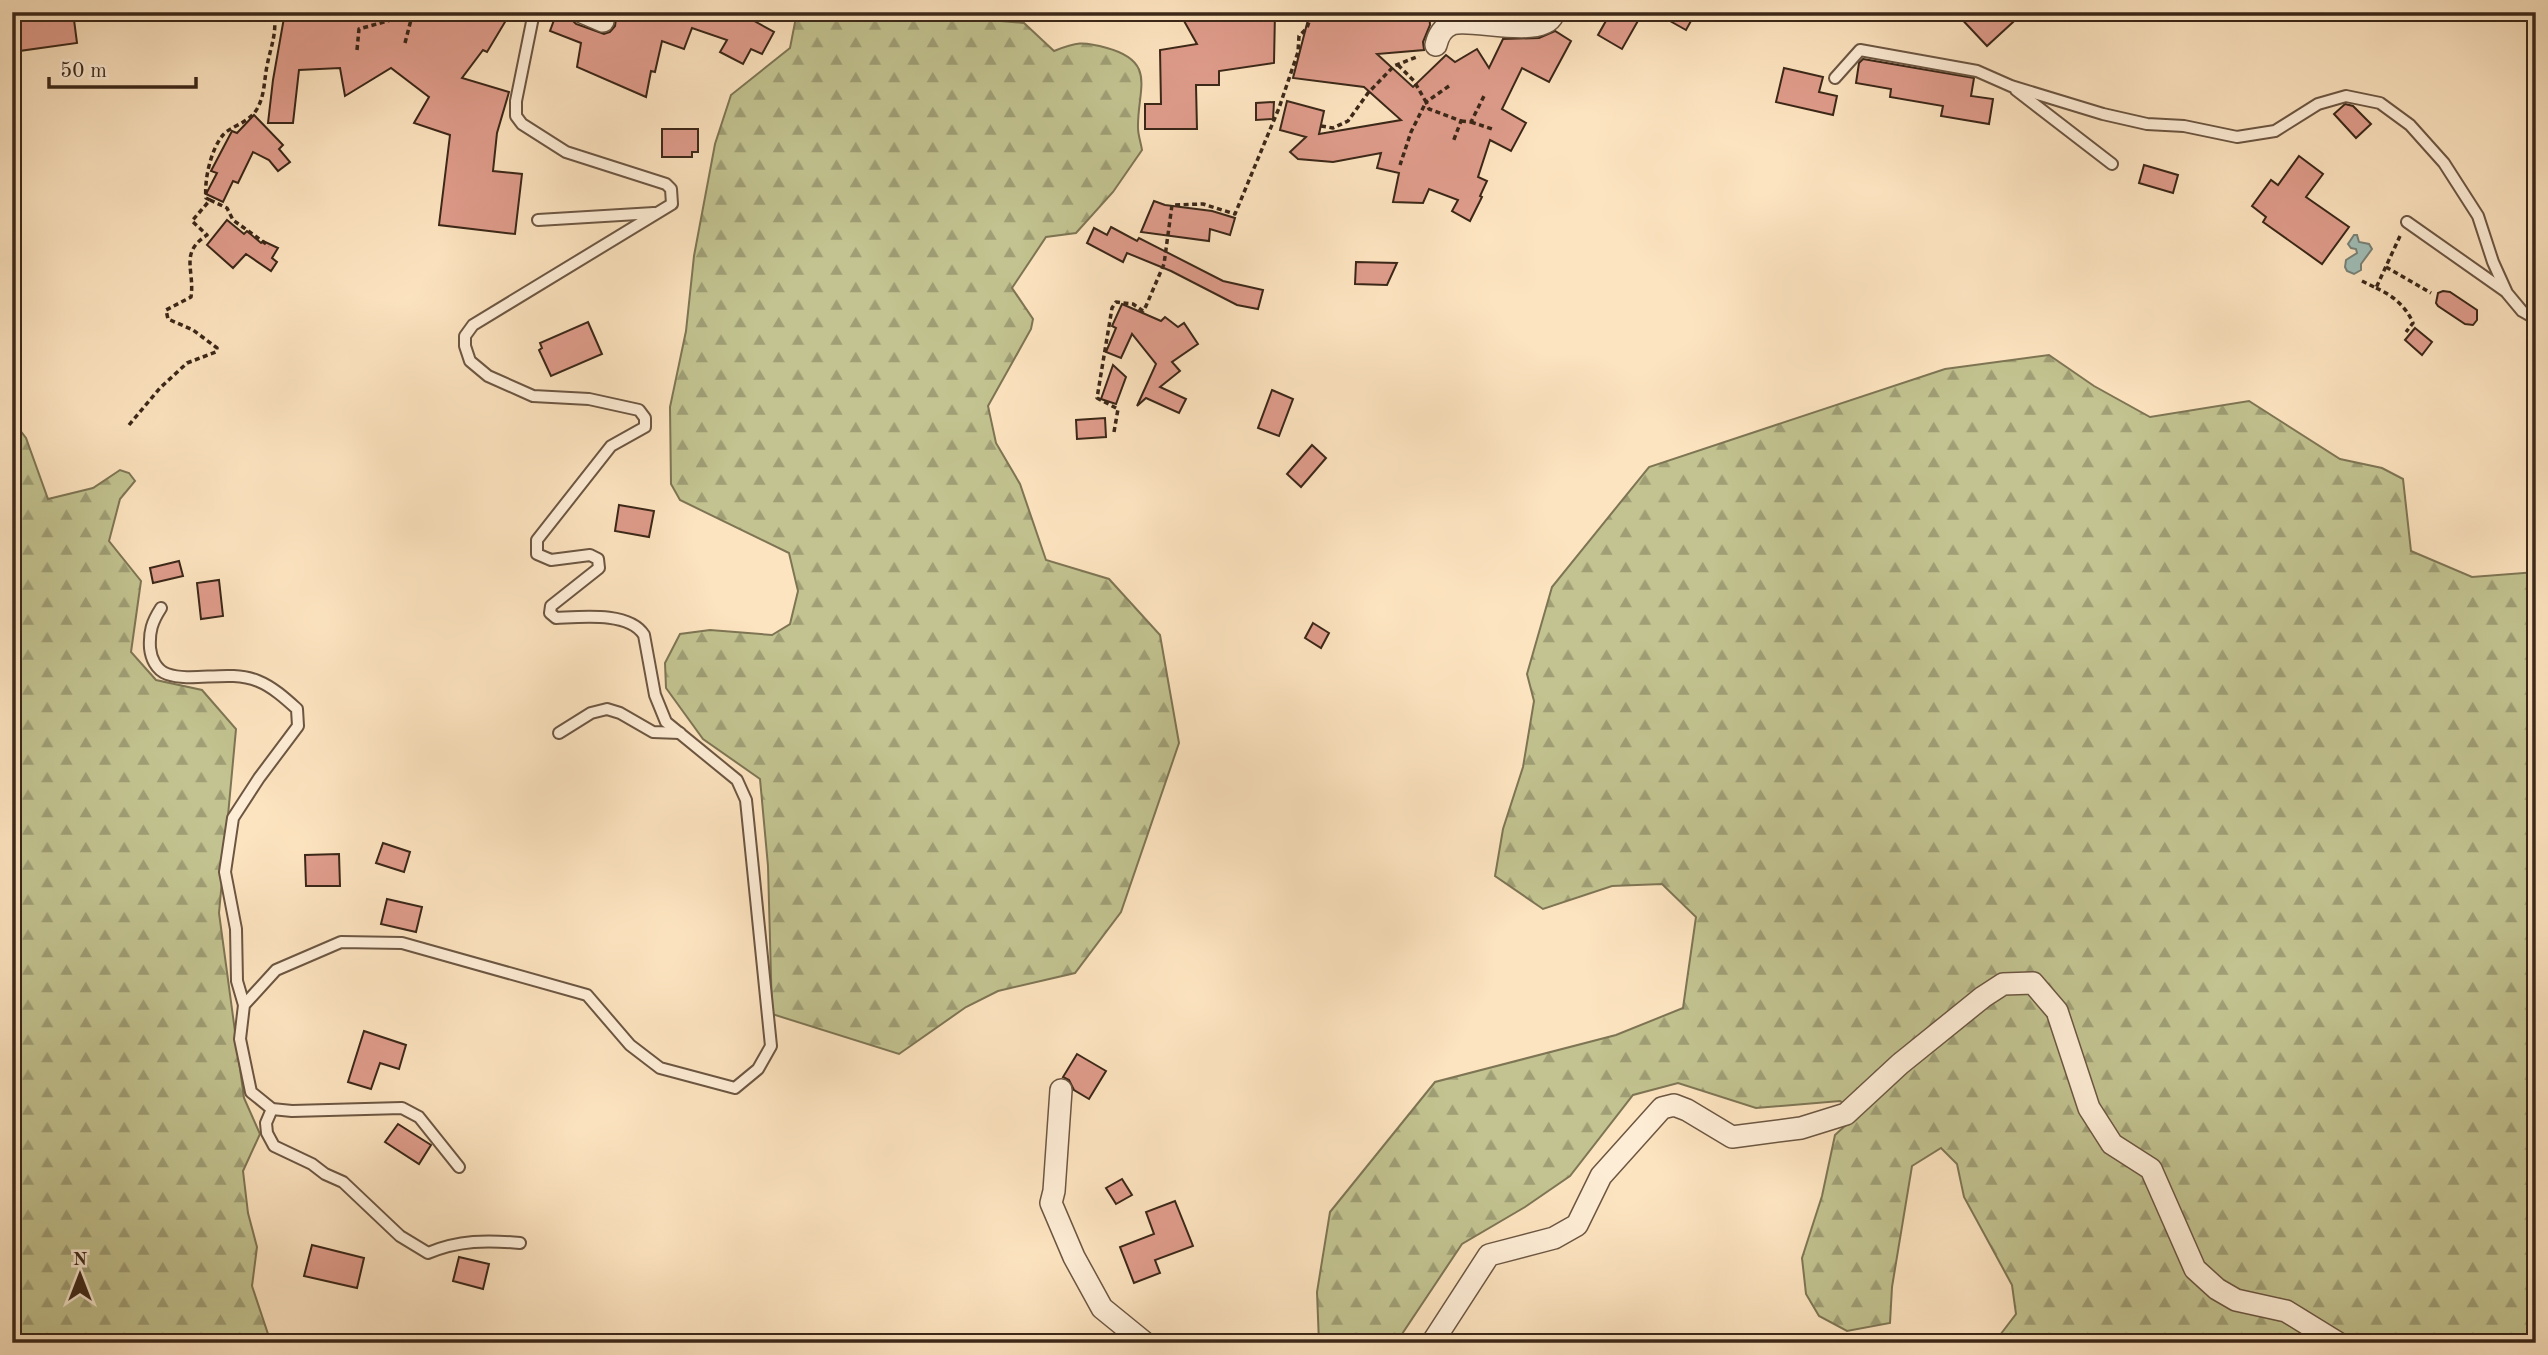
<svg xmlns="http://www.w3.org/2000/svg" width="2548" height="1355" viewBox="0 0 2548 1355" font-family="'Old Standard TT',serif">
<defs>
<pattern id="forest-firs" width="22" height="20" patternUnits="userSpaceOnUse" patternTransform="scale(1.75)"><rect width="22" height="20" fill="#c2c390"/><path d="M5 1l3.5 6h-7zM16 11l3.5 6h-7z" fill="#9f9e75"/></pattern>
</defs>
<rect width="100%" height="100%" fill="#fde4c0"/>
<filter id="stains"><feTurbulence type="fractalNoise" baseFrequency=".00286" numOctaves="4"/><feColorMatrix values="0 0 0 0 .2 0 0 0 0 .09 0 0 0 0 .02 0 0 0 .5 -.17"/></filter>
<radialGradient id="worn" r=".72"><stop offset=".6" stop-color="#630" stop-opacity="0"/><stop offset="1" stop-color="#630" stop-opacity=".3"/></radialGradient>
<g fill="url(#forest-firs)" stroke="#7e7554" stroke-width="2">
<path d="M797,12H898L1024,23L1054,51C1076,42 1083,41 1107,48C1158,62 1137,90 1138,128C1138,135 1141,143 1142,150L1113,192L1076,233L1046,237L1012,288L1033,319L1031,329L988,406L996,443L1020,484L1046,560L1109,579L1160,635L1179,743L1121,912L1075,973L998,991L966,1007L899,1054L772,1014L768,866L760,779L703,739L666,688L665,663L680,634L710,630L772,635L790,624L798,591L789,553L680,500L671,484L670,407L686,331L694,256L715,144L731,95L790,48Z"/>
<polygon points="2049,355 2094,386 2150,417 2249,401 2340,459 2382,468 2403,479 2411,551 2472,577 2536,572 2536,1343 1999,1343 1997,1339 2016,1314 2012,1285 1964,1197 1957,1164 1941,1148 1912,1166 1892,1287 1890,1323 1847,1331 1819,1316 1806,1294 1802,1258 1822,1196 1835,1135 1858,1114 1840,1101 1756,1108 1678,1083 1633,1095 1570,1176 1525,1207 1462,1244 1396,1343 1319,1343 1317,1292 1330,1212 1435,1082 1616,1035 1683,1008 1696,917 1662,884 1612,886 1543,909 1495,876 1503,829 1523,767 1534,701 1527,674 1552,587 1649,467 1945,369"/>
<polygon points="12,420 26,438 48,499 93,488 120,470 129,473 135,481 120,499 109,541 141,581 131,652 156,680 202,690 236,729 219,913 244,1098 260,1134 243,1171 248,1213 257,1247 252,1286 271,1343 12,1343"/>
</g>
<polygon fill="#a0beb7" stroke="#788277" stroke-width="2" points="2354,235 2357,235 2359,242 2369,244 2372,249 2361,264 2361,270 2354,274 2347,271 2345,267 2346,260 2357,253 2356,249 2351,248 2348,244"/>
<g fill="#df9c8b" stroke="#3b2718" stroke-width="2">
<polygon points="14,12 73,12 77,43 19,51"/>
<polygon points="285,12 511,12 487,52 483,50 462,78 509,92 497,133 493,171 522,174 515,234 439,225 450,135 414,123 429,97 391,68 345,96 340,68 299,70 293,123 268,123 273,80"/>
<polygon points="557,12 569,12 571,19 576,24 604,34 610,32 615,26 616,19 613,12 738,12 774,32 762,54 751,49 743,64 720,52 727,40 692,28 684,49 662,41 655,72 651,71 646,97 577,67 581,43 550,31"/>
<polygon points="1179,12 1275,12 1274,63 1219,71 1219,85 1196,85 1197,129 1145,129 1145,104 1161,104 1160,50 1197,44"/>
<polygon points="1310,12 1429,12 1430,25 1423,42 1424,50 1377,54 1413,87 1446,55 1455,62 1477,49 1489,68 1503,39 1539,38 1555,31 1571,41 1549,82 1522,68 1502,109 1526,123 1511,151 1490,140 1478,177 1487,181 1480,196 1482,197 1470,221 1452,211 1458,200 1429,189 1423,203 1393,202 1399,173 1377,168 1381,153 1333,162 1298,159 1290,152 1306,137 1280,130 1287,101 1324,111 1319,134 1401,120 1364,87 1293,78"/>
<polygon points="1611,12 1643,12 1622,49 1598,35"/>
<polygon points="1654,12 1696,12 1686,30"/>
<polygon points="1955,12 2024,12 1987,46"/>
<polygon points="1863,59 1974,78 1971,96 1993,99 1989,124 1941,116 1943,106 1890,97 1891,89 1856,83 1859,63"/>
<polygon points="1784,68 1823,77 1819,92 1837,96 1833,115 1776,102"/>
<polygon points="1274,102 1273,119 1256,120 1256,103"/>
<polygon points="2345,104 2353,106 2371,124 2356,138 2334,114"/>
<polygon points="254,115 283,145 279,149 290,162 278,171 269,160 253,152 238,183 233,181 223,202 206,194 217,173 211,171 232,131 237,133"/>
<polygon points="662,129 698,129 698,152 692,152 692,157 662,157"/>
<polygon points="2299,156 2323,174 2306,197 2349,227 2322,264 2263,222 2266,217 2252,206 2271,180 2278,185"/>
<polygon points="2144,165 2178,175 2173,193 2139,183"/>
<polygon points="1154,201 1165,205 1212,211 1235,218 1230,235 1210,229 1209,241 1141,232"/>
<polygon points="227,220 244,234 247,231 261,243 263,241 278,248 272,258 277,262 271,271 246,254 233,268 207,245"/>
<polygon points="1111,227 1137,241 1139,238 1223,281 1263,290 1258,309 1237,305 1171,271 1127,253 1123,262 1087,243 1094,228 1107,235"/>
<polygon points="1356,262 1397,263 1387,285 1355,284"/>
<polygon points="2443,291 2450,292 2477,310 2477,320 2473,325 2465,324 2438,306 2436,303 2438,293"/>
<polygon points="1122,304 1161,321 1165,317 1178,327 1184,323 1198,344 1172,362 1180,371 1160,387 1186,399 1179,413 1146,398 1137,406 1156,364 1132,334 1121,358 1106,352 1116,328 1112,326"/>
<polygon points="588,322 602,354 551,376 539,350 542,348 540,343"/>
<polygon points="2415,328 2432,342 2422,355 2405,340"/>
<polygon points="1113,365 1126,377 1116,404 1101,399"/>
<polygon points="1272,390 1293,399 1279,436 1258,428"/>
<polygon points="1105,418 1106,437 1077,439 1076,420"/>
<polygon points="1312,445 1326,458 1301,487 1287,474"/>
<polygon points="619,505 654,511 649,537 615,531"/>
<polygon points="179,561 183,576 153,583 150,568"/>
<polygon points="219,580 223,616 201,619 197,583"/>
<polygon points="1313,623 1329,633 1321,648 1305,638"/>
<polygon points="383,843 410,852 404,872 376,863"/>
<polygon points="339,854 340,886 306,886 305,855"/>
<polygon points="387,899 422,907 416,932 381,924"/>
<polygon points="364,1031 406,1045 399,1069 380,1063 371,1089 348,1082"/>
<polygon points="1077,1054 1106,1071 1089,1099 1074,1090 1069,1080 1063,1077"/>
<polygon points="398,1124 431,1145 419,1164 385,1142"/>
<polygon points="1122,1179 1132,1195 1116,1204 1106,1188"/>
<polygon points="1175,1201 1193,1246 1155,1260 1160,1273 1134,1283 1120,1247 1154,1234 1146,1212"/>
<polygon points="312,1245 364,1258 357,1288 304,1276"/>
<polygon points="459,1257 489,1264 483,1289 453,1281"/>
</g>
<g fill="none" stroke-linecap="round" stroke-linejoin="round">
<defs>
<g id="lane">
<polyline points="1835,78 1860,50 1977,71 2011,86 2103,114 2147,124 2184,126 2237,137 2275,131 2318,104 2346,96 2380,103 2410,125 2444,163 2478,216 2493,262 2507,293 2522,311 2536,319"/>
<polyline points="2016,90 2112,164"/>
<polyline points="538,220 654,213"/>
<polyline points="2407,222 2505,291"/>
<path d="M161,608C152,622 149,631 150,648C151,658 156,670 167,674C193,683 229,669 258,681C273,687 286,699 297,709L298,726L259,778L233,818L225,872L236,929L237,981L244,1005"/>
<polyline points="559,733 591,713 607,709 620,713 653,732 680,733"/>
<path d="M272,1109L266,1123L267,1133L274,1146L312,1164L325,1174L343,1182L400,1236L428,1253C459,1240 487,1240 520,1243"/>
<path d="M459,1167L419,1117L402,1108L292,1111L272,1109L251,1092L240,1039L244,1005L276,970L341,942L402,943L587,995L630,1045L660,1068L735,1088L758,1069L771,1046L746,800L737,780L666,722L655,695L644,635C629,611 580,617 556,618L550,613L551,606L599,568L598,559L590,555L551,560L537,554V540L611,446L645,427V418L639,410L589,399L533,396L488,376L470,361L465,346V336L473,325L672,204L671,189L666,184L566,152L522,124L516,116V101L534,12"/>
</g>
<g id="street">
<polyline points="582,12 603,21"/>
<path d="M1436,45C1438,36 1443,27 1452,24C1471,17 1547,41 1554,12"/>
<polyline points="1061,1090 1054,1191 1051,1203 1074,1257 1102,1308 1145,1343"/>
<polyline points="1432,1343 1489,1255 1554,1238 1577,1225 1601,1176 1662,1108 1674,1105 1687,1110 1732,1137 1801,1128 1846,1114 1900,1064 1983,997 2003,984 2033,983 2057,1011 2089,1108 2112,1144 2151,1169 2195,1269 2217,1289 2236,1300 2286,1311 2338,1343"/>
</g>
</defs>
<use href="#lane" stroke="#6c5642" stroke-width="14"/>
<use href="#street" stroke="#6c5642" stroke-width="24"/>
<g stroke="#3b2718" stroke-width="3.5" stroke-dasharray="5 3.5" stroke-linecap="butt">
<polyline points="405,43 413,12"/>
<polyline points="357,50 359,29 391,20 413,18"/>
<polyline points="1398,65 1414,81 1426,102 1411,132 1400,165"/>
<polyline points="1449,86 1426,102 1429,109 1461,121 1453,142"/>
<polyline points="1461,121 1471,122 1484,96"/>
<polyline points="1471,122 1492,129"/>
<polyline points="1321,126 1333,128 1348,121 1368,93 1394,66 1419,56"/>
<polyline points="210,200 227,208 233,220 269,246"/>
<polyline points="2386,267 2431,293"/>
<polyline points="2362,281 2376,288 2400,236"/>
<path d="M2376,288C2392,295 2406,306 2413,323L2406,332"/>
<path d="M129,425L160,388L187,363L216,352L217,348L193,330L168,319L166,310L191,297C195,270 179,253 207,235L192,221L210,200L206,198C204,180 211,149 223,135C229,127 249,123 257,109C265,95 264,80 267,66C271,45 277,35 274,12"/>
<polyline points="1114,432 1118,409 1097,398 1112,308 1116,302 1133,304 1143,311 1146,306 1164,264 1172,205 1203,204 1235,214 1279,108 1298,52 1299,36 1307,28 1312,12"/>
</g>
<use href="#lane" stroke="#feedd6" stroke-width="10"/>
<use href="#street" stroke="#feedd6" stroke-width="21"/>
</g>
<rect width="2548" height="1355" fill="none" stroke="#fde4c0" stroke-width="42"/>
<rect x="14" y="14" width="2520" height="1327" fill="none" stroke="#3b2718" stroke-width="3.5"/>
<rect x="21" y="21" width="2506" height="1313" fill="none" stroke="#3b2718" stroke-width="2"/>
<g transform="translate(80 1275)" stroke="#feedd6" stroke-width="5" paint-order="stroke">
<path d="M0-5L12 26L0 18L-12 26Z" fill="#3b2718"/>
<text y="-10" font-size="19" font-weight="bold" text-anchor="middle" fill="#3b2718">N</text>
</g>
<path d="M49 77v10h147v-10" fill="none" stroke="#3b2718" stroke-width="3.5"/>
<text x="60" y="77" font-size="21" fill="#3b2718" stroke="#feedd6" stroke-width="5" paint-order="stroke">50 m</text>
<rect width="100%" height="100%" filter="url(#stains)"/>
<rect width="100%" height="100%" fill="url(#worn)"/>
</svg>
